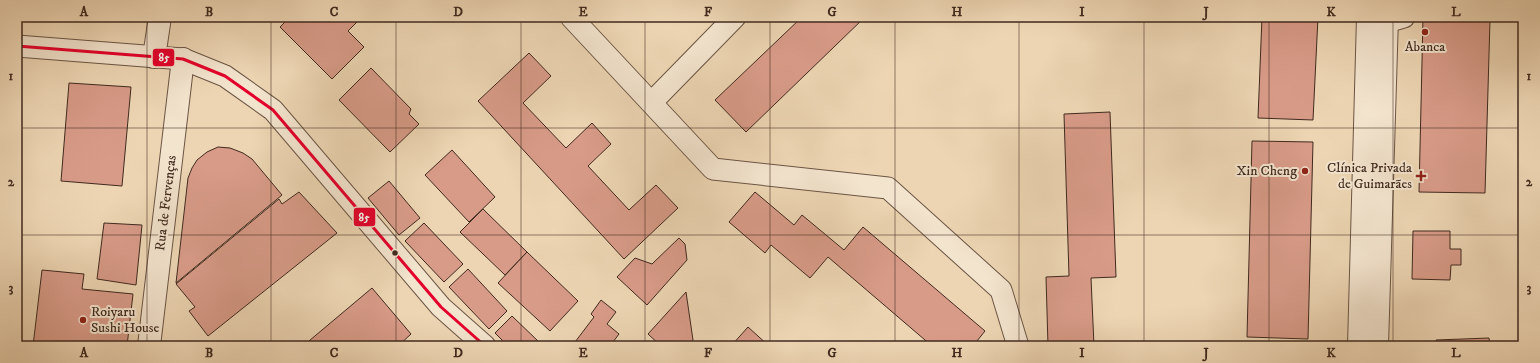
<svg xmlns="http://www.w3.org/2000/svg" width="1540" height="363" viewBox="0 0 1540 363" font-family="'IM FELL DW Pica',serif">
<rect width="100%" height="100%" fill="#edd5b3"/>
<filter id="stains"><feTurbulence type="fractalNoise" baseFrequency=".005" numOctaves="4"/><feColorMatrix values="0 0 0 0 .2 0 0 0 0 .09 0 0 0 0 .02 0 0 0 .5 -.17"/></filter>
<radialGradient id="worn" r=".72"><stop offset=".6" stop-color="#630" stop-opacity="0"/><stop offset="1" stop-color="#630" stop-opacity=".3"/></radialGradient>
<g fill="#d89b88" stroke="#402a1f">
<polygon points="290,17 362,17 348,31 364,47 332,79 280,27"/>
<polygon points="802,17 865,17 746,132 715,100"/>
<polygon points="1262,17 1318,17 1313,120 1258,118"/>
<polygon points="1423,18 1490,20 1485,193 1419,192"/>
<polygon points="529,53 551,76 523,103 566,148 592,123 611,144 588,166 629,210 656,185 678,208 624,259 478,101"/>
<polygon points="371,68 411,109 409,114 419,124 390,152 339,100"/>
<polygon points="69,83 131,87 122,186 61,181"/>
<polygon points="1110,112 1116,277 1091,278 1094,346 1048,346 1046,277 1069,276 1064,114"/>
<polygon points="1252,141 1313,142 1308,339 1247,337"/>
<polygon points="218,147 230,148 243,153 252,159 282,195 176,283 188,178 192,168 197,160 207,152"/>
<polygon points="452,150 495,197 469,222 425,175"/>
<polygon points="389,181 420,218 399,235 368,198"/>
<polygon points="299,192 337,233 208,336 189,311 195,307 176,284 279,199 282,204"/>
<polygon points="755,192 794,225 802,215 844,250 863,227 985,331 973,346 932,346 828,257 810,278 771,245 765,253 729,222"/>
<polygon points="483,209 527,252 505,275 460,232"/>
<polygon points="104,223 142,225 136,285 97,279"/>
<polygon points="424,223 463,264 444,282 405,241"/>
<polygon points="1413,231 1450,231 1450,249 1461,249 1461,265 1451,265 1450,280 1412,279"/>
<polygon points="679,238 685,244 687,260 647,305 617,277 635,258 652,264"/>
<polygon points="527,252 578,301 550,331 498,283"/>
<polygon points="468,269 507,311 489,329 449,287"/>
<polygon points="42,270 84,274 82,289 133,294 127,346 33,346"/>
<polygon points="372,288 411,334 398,346 303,346"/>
<polygon points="686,292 693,340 688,346 661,346 648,334"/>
<polygon points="601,300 616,312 607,324 619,334 613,342 618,346 572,346 594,317 591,314"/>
<polygon points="512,316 539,342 535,346 508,346 495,333"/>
<polygon points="748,327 769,346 731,346"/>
<polygon points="1489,338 1490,346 1436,346 1436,340"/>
</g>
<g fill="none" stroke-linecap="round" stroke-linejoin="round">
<defs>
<g id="minor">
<polyline points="571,17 713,169 888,188 1001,290 1018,346"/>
<polyline points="1387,22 1404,17"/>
<polyline points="17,46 183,59 225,76 273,110 441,307 485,346"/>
<polyline points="652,102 735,17"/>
</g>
<g id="tertiary">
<polyline points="154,57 160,17"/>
<polyline points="149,346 183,59"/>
<polyline points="1359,346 1368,17"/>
<polyline points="1377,346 1387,17"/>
</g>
</defs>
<use href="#minor" stroke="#6b5544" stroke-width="23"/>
<use href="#tertiary" stroke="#6b5544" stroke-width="24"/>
<use href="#minor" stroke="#f3e4ce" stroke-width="21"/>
<use href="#tertiary" stroke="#f3e4ce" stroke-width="22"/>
<defs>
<polyline id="bus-1" points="17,46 183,59 225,76 273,110 441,307 485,346"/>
</defs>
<use href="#bus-1" stroke="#f3e4ce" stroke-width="6"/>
<use href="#bus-1" stroke="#e4002b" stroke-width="3"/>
</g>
<path fill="none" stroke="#402a1f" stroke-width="1" stroke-opacity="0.55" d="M147,17V346M271,17V346M396,17V346M521,17V346M645,17V346M770,17V346M895,17V346M1019,17V346M1144,17V346M1269,17V346M1393,17V346M17,128H1523M17,235H1523"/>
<g fill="#8f2418" stroke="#f3e4ce" stroke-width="1.5">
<circle cx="1425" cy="32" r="4"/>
<circle cx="1305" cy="171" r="4"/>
<path d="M1419 170h4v4h4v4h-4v4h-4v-4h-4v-4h4z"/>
<circle cx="83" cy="320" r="4"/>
</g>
<circle fill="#402a1f" stroke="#f3e4ce" stroke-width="1.5" cx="395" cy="253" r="3.5"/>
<g text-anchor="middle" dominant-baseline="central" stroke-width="4" stroke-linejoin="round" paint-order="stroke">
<g font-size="14" fill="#402a1f" stroke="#f3e4ce" text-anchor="end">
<text x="1425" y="47" text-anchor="middle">Abanca</text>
<text x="1412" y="168">Clínica Privada<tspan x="1412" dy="16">de Guimarães</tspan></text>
<text x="1297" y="171">Xin Cheng</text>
<text x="91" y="312" text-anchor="start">Roiyaru<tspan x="91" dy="16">Sushi House</tspan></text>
</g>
<g font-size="14" fill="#402a1f" stroke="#f3e4ce">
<text transform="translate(166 203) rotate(-83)">Rua de Fervenças</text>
</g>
</g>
<g stroke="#f3e4ce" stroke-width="1.5">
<rect x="152" y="48" width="23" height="19" rx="4" fill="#e4002b"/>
<rect x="353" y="207" width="23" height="20" rx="4" fill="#e4002b"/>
</g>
<g font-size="11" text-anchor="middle" font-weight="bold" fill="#fff">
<text x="164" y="61">85</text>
<text x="364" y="221">85</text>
</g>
<rect width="1540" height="363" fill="none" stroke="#edd5b3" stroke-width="44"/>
<rect x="22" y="22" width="1496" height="319" fill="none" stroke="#402a1f" stroke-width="1.5"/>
<g font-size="13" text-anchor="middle" font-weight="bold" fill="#402a1f">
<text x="84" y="16">A</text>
<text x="209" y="16">B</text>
<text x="334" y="16">C</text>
<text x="458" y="16">D</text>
<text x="583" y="16">E</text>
<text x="708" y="16">F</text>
<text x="832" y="16">G</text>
<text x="957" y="16">H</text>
<text x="1082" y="16">I</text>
<text x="1206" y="16">J</text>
<text x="1331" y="16">K</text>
<text x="1456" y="16">L</text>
<text x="11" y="80">1</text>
<text x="1529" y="80">1</text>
<text x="11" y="186">2</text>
<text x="1529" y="186">2</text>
<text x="11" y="292">3</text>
<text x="1529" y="292">3</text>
<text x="84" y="357">A</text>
<text x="209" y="357">B</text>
<text x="334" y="357">C</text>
<text x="458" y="357">D</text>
<text x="583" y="357">E</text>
<text x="708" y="357">F</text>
<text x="832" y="357">G</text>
<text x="957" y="357">H</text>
<text x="1082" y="357">I</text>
<text x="1206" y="357">J</text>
<text x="1331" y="357">K</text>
<text x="1456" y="357">L</text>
</g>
<rect width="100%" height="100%" filter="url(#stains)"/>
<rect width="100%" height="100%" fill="url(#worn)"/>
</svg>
